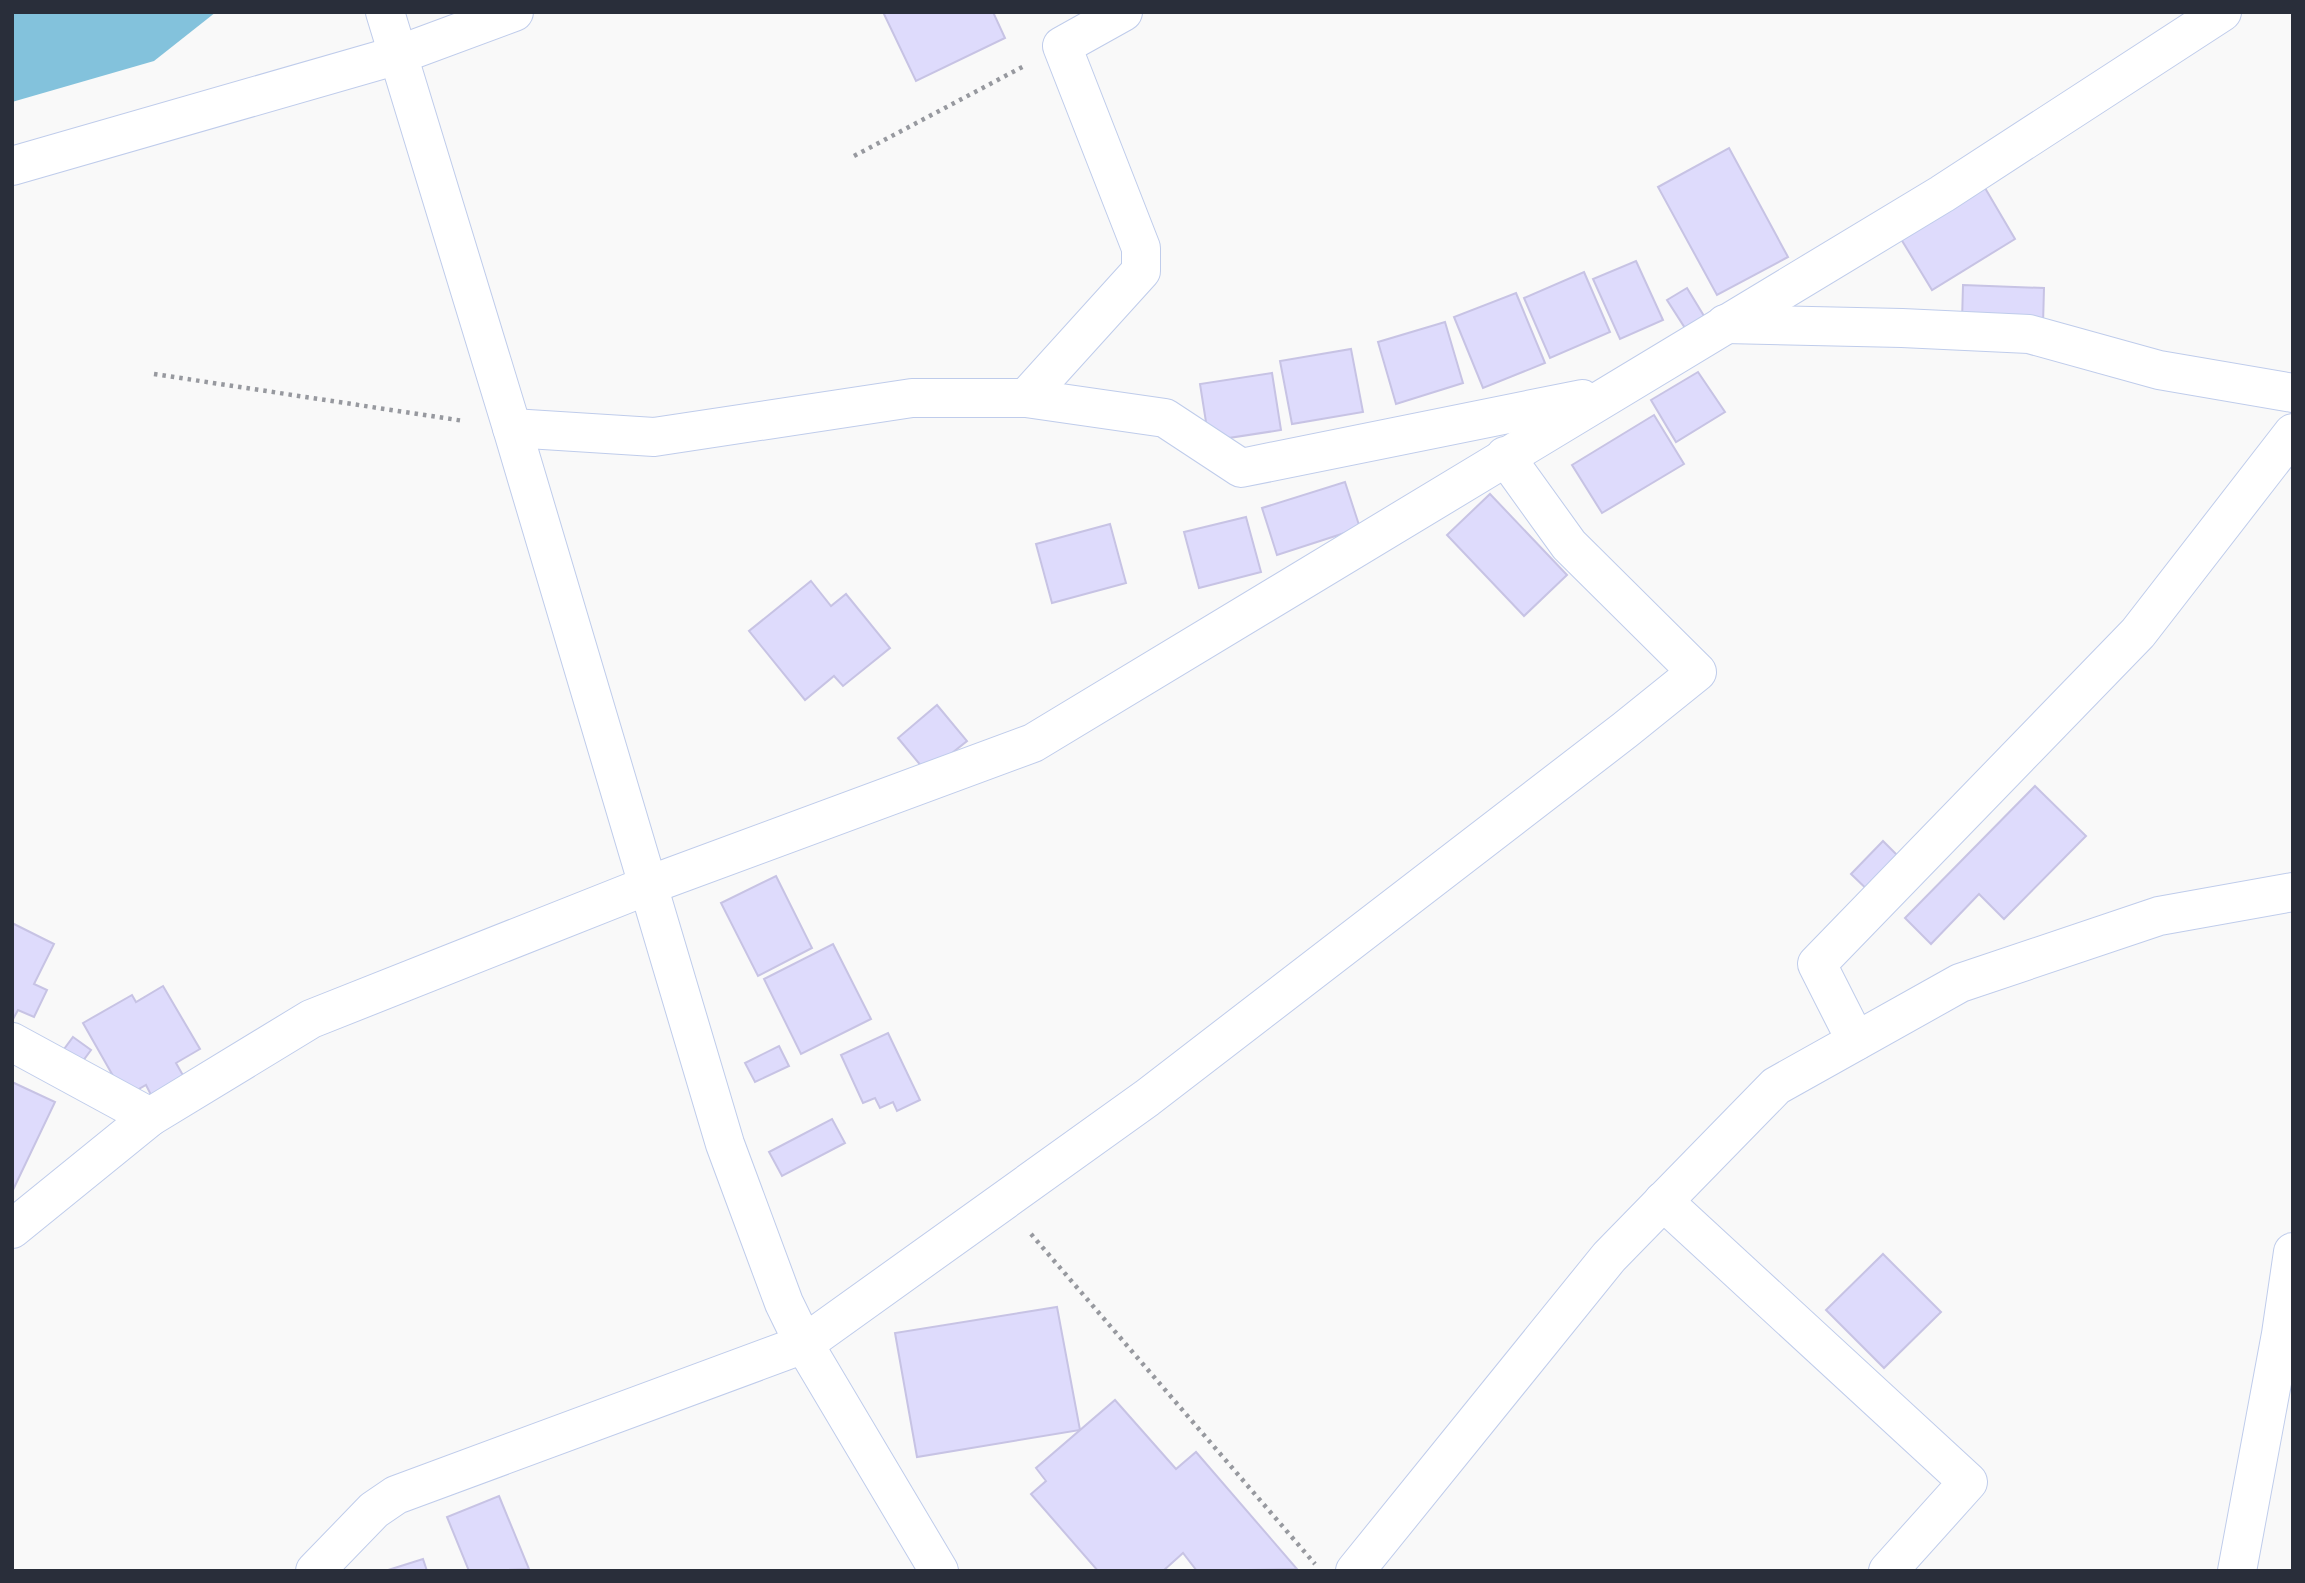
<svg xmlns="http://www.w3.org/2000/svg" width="2305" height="1583" viewBox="0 0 2305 1583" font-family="'Titillium Web',sans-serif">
<rect width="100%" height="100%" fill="#f9f9f9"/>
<polygon fill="#83c2dc" points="12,12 216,12 154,61 12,102"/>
<g fill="#dedbfc" stroke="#c7c3e4" stroke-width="2">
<polygon points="883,12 993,12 1005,38 916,81"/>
<polygon points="1729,148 1788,257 1717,295 1658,187"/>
<polygon points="1985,188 2015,239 1932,290 1901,239"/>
<polygon points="1636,261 1663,320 1620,339 1593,279"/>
<polygon points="1584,272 1610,332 1550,358 1524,298"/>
<polygon points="1963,285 2044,288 2043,325 1962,322"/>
<polygon points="1687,288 1704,316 1685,328 1667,300"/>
<polygon points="1516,293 1545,363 1483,388 1454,317"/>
<polygon points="1445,322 1463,383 1396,404 1378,342"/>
<polygon points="1351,349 1363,412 1292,424 1280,361"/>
<polygon points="1698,372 1725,412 1676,442 1651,400"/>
<polygon points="1272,373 1281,430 1209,441 1200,384"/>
<polygon points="1654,415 1684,464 1602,513 1572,465"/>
<polygon points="1345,482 1360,528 1277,555 1262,508"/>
<polygon points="1490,494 1567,575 1524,616 1447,535"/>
<polygon points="1246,517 1261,572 1199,588 1184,532"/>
<polygon points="1110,524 1126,583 1052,603 1036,544"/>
<polygon points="811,581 831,606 846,594 890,648 843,686 834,676 805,700 749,631"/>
<polygon points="937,705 967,741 927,773 898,738"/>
<polygon points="2035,786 2086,836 2004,919 1979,894 1931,944 1905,918"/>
<polygon points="1883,841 1907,865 1875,897 1851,874"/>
<polygon points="776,876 812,948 758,976 721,903"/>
<polygon points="12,923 54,944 34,984 47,990 34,1017 18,1010 12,1021"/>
<polygon points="833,944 871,1019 801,1054 764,979"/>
<polygon points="163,986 200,1049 176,1063 184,1077 151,1095 146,1085 125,1097 83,1023 132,995 136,1002"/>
<polygon points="888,1033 920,1100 897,1111 893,1102 880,1108 875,1098 863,1103 841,1055"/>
<polygon points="73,1037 91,1050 74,1073 56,1060"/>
<polygon points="779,1046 789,1066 755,1082 745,1063"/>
<polygon points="12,1082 55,1102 12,1192"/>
<polygon points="832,1119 845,1143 782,1176 769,1152"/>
<polygon points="1883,1254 1941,1312 1884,1368 1826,1310"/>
<polygon points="1057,1307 1080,1430 917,1457 895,1333"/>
<polygon points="1115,1400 1176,1469 1196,1452 1297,1569 1197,1571 1183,1553 1163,1571 1098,1571 1031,1494 1046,1481 1036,1468"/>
<polygon points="499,1496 529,1569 469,1571 447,1517"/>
<polygon points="423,1559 427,1571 385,1571"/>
</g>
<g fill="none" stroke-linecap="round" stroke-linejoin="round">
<defs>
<g id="minor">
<polyline points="12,166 398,55 514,12"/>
<polyline points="1725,324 1902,328 2029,334 2159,370 2293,393"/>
<polyline points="1026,398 1165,418 1241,468 1582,399"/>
<polyline points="512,428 654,437 912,398 1026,398 1141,271 1141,248 1062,46 1123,12"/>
<polyline points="1856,1041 1817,964 2138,633 2293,433"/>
<polyline points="12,1042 150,1117"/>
<polyline points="1663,1201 1968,1482 1888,1571"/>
<polyline points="12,1229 150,1117 311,1019 649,885 1033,743 1942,194 2222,12"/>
<polyline points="315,1571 374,1510 396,1495 804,1344 1147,1098 1625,730 1697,672 1569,545 1505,456"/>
<polyline points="2237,1571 2281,1334 2293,1252"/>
</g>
<g id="tertiary">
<polyline points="385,12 512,428 725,1144 784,1303 804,1344 939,1571"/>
<polyline points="1355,1571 1609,1257 1776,1086 1960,983 2159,916 2293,892"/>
</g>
</defs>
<use href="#minor" stroke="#bfcceb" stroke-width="40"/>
<use href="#tertiary" stroke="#bfcceb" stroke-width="40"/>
<g stroke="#97999f" stroke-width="4.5" stroke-dasharray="3.5 5" stroke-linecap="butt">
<polyline points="854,156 1026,65"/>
<polyline points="154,374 464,421"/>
<polyline points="1031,1234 1315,1564"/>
</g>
<use href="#minor" stroke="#fff" stroke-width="38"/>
<use href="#tertiary" stroke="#fff" stroke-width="38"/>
</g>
<rect width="2305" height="1583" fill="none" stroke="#292e3a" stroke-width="28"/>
</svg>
